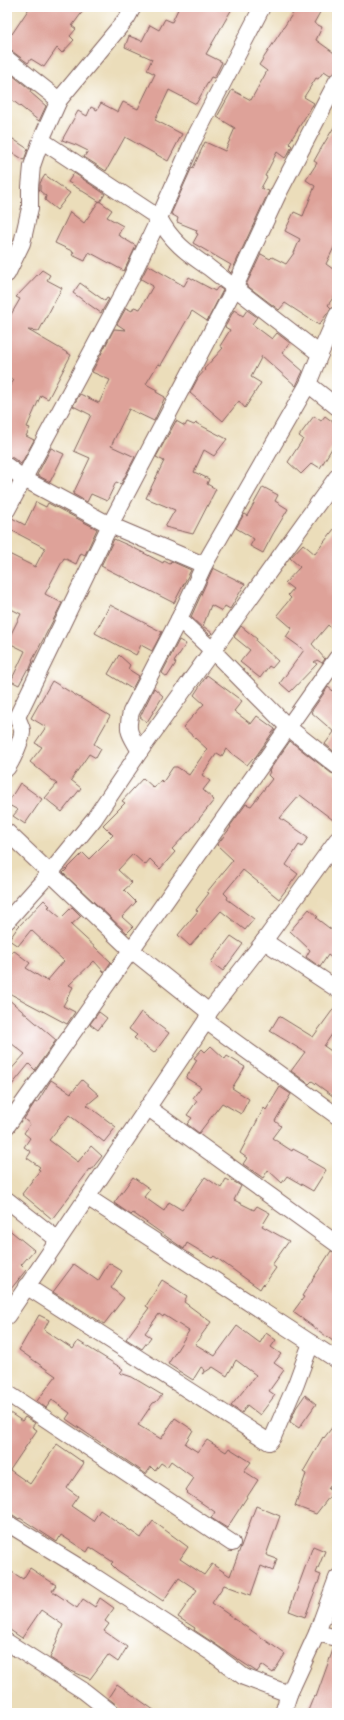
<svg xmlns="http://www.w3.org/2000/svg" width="344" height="1720" viewBox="0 0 344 1720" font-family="'Patrick Hand',sans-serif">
<rect width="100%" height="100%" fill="#fff"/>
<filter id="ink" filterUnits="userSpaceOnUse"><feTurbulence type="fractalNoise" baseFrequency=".025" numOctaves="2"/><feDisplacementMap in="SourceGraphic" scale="8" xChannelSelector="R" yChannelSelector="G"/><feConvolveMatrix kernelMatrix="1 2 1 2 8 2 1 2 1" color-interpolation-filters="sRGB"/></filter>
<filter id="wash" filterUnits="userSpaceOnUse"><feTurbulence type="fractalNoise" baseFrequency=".012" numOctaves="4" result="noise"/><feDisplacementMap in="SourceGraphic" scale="16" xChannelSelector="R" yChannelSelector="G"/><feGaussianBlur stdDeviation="0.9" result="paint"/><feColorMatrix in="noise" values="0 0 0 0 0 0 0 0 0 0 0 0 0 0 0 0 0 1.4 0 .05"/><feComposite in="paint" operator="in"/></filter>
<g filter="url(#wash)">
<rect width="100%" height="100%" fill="#ebddba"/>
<g id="blocks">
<g fill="#dea299">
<polygon points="30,7 86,7 72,26 76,29 70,36 74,40 62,53 57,48 44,67 31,59 28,63 13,52 7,50 7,31 12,34"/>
<polygon points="179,7 233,7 206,54 222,62 214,78 211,77 196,104 169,90 155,120 182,134 168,161 125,137 106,171 84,157 88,151 76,145 62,140 78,111 87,116 91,107 97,110 101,103 118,112 123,102 138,109 155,74 147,70 152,59 125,47 129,36 142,41 150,25 159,30 165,19 172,22"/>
<polygon points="297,7 323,7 314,23 322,27 316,40 337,55 337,72 330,75 324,71 318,79 316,78 304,97 314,103 289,143 292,146 289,152 285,158 277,152 265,176 267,177 261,188 269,191 231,273 228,270 231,265 193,243 198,234 196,233 197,230 177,222 178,218 171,214 192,167 193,168 205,142 225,151 235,128 217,117 232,90 251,100 267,71 259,65"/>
<polygon points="7,71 31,90 30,92 46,106 39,121 7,96"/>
<polygon points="337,122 337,241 326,264 337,272 337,292 328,305 331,308 319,325 285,303 279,310 246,285 261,254 270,259 272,257 286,264 294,253 300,239 285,231 294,212 303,216 315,186 306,180 317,163 314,161 319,152"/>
<polygon points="7,135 28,149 24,160 7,149"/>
<polygon points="74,173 105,194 100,202 68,182"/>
<polygon points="45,175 70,193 57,210 45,200 46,196 40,191 40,183"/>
<polygon points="99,201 112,210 107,217 123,226 118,235 136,246 124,271 89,252 85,261 72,255 74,252 55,243 70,212 84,223"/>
<polygon points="148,265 184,286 189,277 215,291 218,287 223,290 207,321 192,311 161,365 158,364 146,384 157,390 156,392 165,397 154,421 129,409 111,446 135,457 121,484 116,482 107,501 91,494 87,502 73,494 90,458 74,451 91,415 73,406 80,394 99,403 110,380 92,372 114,329 126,330 117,324 126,308 132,311 134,307 140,309 153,286 141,279"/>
<polygon points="42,270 50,275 47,280 62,288 39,331 28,330 71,355 48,399 41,395 27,427 30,428 26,436 34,440 21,464 13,458 7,457 7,390 14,380 7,377 7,317 9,318 20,299 16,297"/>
<polygon points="80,283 105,301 107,298 109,299 101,313 73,293"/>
<polygon points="234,310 243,316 247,310 257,317 252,324 272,339 277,333 290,343 282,353 303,371 296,386 262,356 251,377 261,383 245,408 239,401 223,421 190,393 198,378 205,370 204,369 223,348 220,346 230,330 225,327"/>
<polygon points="314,416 321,421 325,416 337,425 337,440 320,468 312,463 301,474 288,462 303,439 299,436"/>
<polygon points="176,421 185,426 187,422 194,425 196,423 227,439 214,456 204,450 194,472 209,479 207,484 216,489 193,534 165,527 175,510 146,498 164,461 156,457"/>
<polygon points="51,448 64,454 50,482 37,475"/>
<polygon points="263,487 278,495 275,501 288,509 273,534 263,553 250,546 254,539 236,528 244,514 247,516"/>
<polygon points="36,502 46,507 48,503 97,529 85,555 81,553 76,564 64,558 45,594 62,603 32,661 33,661 29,671 27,670 19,685 11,681 25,651 7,642 21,614 7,607 7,553 35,567 45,548 7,528 7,519 12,518 25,525"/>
<polygon points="337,525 337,634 328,625 312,644 325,659 322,663 317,660 314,662 317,664 290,692 280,683 304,650 286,637 292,628 277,615 291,598 288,595 293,589 285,583 300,567 290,558 303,544 315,554"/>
<polygon points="114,539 132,547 163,563 164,561 170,564 171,561 191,570 174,603 101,566"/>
<polygon points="213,568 245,584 230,609 225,606 222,611 211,605 203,626 212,633 210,635 191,617"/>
<polygon points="110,605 162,632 152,651 141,645 136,655 95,633"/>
<polygon points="241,626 257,639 256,641 278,661 272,668 269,666 260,678 240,662 250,650 234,637"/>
<polygon points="179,640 186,644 174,662 176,663 167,677 162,673"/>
<polygon points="119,655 130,665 128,669 139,676 132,689 108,674"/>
<polygon points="207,675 242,701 234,711 251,724 257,716 275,729 254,759 253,758 247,765 226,749 222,756 217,753 202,775 210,781 203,790 214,800 188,833 188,832 172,849 175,852 160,869 150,859 145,865 133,854 118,870 132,883 124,890 136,902 122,917 133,927 127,933 63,873 83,853 89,859 113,835 103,825 125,803 122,801 143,778 154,788 161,780 163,782 173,767 177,767 189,775 207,749 183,727 204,704 194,695"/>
<polygon points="52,681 110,716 94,744 101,749 96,758 89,754 71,780 81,788 62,812 45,798 57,784 30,762 42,747 35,743 46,727 31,718"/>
<polygon points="328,687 337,694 337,754 325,744 334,732 311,712"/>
<polygon points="154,688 163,696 147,722 140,717"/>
<polygon points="290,741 331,773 337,775 337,823 300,795 280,818 308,837 302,847 299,845 286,865 298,874 279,899 243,870 224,893 228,897 227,899 254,919 245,930 221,911 190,946 178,935 198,911 196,910 209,893 207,892 233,860 217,845 231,827 230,826 246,804 251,806 272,779 268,775 270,772 269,771"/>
<polygon points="20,783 42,799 25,824 13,816 18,810 7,804"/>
<polygon points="44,900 50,906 48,907 61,918 72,907 81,916 71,925 111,962 104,972 94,961 69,985 73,987 63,1006 75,1012 67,1024 7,992 7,958 13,950 30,963 26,968 47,981 64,961 31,930 18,946 9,940 18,927"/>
<polygon points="309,909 318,917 316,918 337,934 337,962 328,955 320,967 306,957 310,950 290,931"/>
<polygon points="231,936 243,944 223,971 211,962"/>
<polygon points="7,998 56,1040 35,1070 29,1064 7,1091 7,1074 25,1054 7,1040"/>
<polygon points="337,1004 337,1027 324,1046 337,1055 337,1099 312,1081 309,1084 291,1071 305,1052 270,1031 279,1016 313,1037"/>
<polygon points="99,1012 107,1018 98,1030 90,1024"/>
<polygon points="141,1012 169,1033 154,1053 134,1038 137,1035 129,1029"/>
<polygon points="211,1046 225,1059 227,1056 245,1067 232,1088 249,1099 241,1114 222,1103 199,1133 187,1124 192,1118 187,1115 197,1101 193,1098 201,1087 186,1078 197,1060 194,1058 202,1049 205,1052"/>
<polygon points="51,1080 71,1093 82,1080 99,1095 87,1105 116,1127 104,1142 69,1115 49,1140 78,1162 91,1146 102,1156 91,1170 90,1169 52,1219 22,1194 40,1170 38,1169 40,1167 27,1158 31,1152 24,1147 30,1138 24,1133 30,1124 24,1119 35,1102 37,1103"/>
<polygon points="280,1087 291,1094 275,1121 281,1126 272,1138 292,1151 293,1149 308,1157 307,1159 326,1170 313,1191 287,1176 282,1183 268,1170 263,1178 243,1164 247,1158 240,1153 264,1108 266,1110"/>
<polygon points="133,1177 150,1189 144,1197 164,1211 169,1202 182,1210 205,1177 221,1188 226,1179 230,1181 231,1180 241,1186 234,1200 254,1210 257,1206 270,1213 262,1226 289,1241 272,1265 276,1268 264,1285 263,1284 260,1289 214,1256 212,1258 187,1243 184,1249 133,1213 131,1215 114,1203"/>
<polygon points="7,1228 34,1250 21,1265 26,1270 7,1294"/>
<polygon points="331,1251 337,1253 337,1344 293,1312 304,1297 302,1296"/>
<polygon points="109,1263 122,1271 111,1288 124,1298 104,1324 53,1292 74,1264 98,1281"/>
<polygon points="162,1280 187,1296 184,1302 211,1322 195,1344 215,1356 237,1326 260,1343 266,1333 276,1340 271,1347 281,1354 274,1363 284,1370 269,1391 275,1395 260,1415 247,1405 242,1413 231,1406 256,1375 236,1360 227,1376 213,1367 202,1374 205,1370 201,1367 193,1380 168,1364 189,1331 164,1315 163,1317 159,1314 145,1333 151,1337 142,1349 126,1339 149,1308 146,1306"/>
<polygon points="39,1315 49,1320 44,1330 73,1349 78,1341 123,1369 120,1373 132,1377 162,1395 156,1402 153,1403 138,1425 161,1439 175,1418 193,1430 185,1444 198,1452 207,1440 226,1452 229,1448 251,1462 244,1471 258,1480 227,1528 211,1518 215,1512 187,1493 188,1492 186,1490 194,1478 171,1461 167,1467 161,1463 155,1471 151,1467 146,1474 66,1419 70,1413 52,1400 46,1408 37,1401 56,1376 19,1350"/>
<polygon points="305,1395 316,1404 299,1428 290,1422 296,1408"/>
<polygon points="7,1411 22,1421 25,1417 35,1423 32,1427 37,1430 10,1470 30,1484 57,1444 84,1463 67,1488 78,1496 71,1506 93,1521 100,1510 141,1538 153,1521 188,1547 180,1559 204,1575 212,1564 230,1576 256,1506 280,1516 266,1555 277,1559 273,1571 261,1566 251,1595 224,1585 212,1603 285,1654 273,1673 262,1665 257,1672 194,1630 195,1628 178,1617 197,1590 179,1578 163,1601 117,1570 111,1564 113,1562 90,1547 87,1552 61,1535 57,1542 20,1518 19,1519 7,1511"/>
<polygon points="337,1421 337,1477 328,1489 333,1492 316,1514 295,1506 306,1474 303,1472 323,1437 324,1438"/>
<polygon points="313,1546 325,1551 316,1573 321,1575 305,1617 289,1611"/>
<polygon points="30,1568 56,1585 52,1591 77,1608 83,1599 95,1607 100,1598 114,1608 105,1621 109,1624 104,1631 127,1647 118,1662 108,1655 90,1679 69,1670 50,1658 63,1625 41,1610 22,1638 7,1628 7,1569 23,1579"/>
<polygon points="334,1647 337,1647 337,1713 307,1713 314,1696 316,1697"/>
<polygon points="117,1684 158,1713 123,1713 118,1706 108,1698"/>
</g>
</g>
</g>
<g filter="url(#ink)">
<use href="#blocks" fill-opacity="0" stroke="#82625d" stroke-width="1"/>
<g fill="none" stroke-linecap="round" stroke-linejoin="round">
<defs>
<g id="minor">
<polyline points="7,59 59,100"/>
<path d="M41,140L159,218C171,241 187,253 208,267L320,354L308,384L337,407"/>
<polyline points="7,274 22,243 30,208 30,187 32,166 41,140 59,100 127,18 133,7"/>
<polyline points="320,354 337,315"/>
<polyline points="7,466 24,479 110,525 204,565"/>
<polyline points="7,510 130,280 155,227 194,139 262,7"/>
<polyline points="179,619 212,650 289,728 337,766"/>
<path d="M140,751C130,734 126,732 131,712L179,619L204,565L308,384"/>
<path d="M7,768C12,761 23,738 22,730C21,724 17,720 18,715L110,525L234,289L278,194L337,81"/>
<polyline points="7,832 130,949 209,1012"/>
<polyline points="7,921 50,873 94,819 140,751 337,477"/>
<polyline points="264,941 337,989"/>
<polyline points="206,1021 337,1116"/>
<polyline points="147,1107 337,1244"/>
<polyline points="7,1126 337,658"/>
<polyline points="87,1197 337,1360"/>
<polyline points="7,1200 57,1239"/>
<polyline points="26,1286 269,1442 273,1437 296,1384 311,1343"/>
<polyline points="7,1316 206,1021 209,1012 264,941 337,840"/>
<polyline points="7,1393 232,1543"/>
<polyline points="7,1523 92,1575 212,1653 244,1677 289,1694"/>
<polyline points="317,1633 337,1638"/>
<polyline points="7,1642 84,1691 112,1713"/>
<polyline points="283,1713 289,1694 317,1633 337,1578"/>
</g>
</defs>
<use href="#minor" stroke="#82625d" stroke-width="18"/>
<use href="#minor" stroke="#fff" stroke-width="16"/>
</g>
</g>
<rect width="344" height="1720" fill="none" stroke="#fff" stroke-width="24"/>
</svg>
